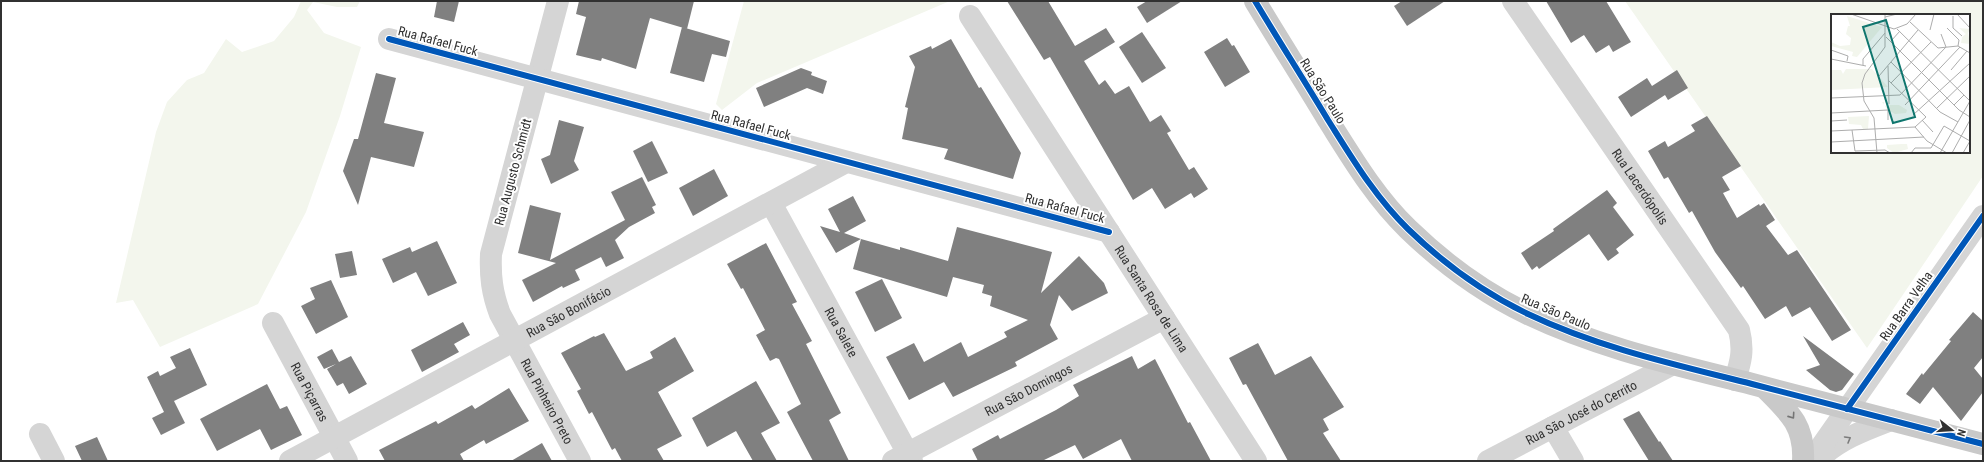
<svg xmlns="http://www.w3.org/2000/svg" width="1984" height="462" viewBox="0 0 1984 462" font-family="'Roboto Condensed',sans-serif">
<rect width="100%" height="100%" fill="#fff"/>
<g fill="#f3f6ed" fill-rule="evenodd">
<polygon points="301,1 360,1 357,7 337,7 313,2 307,10 324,33 361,47 340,116 306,212 258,304 160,347 133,300 116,303 156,132 167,102 187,80 204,73 226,39 242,52 274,41 294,17"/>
<polygon points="744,1 950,1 757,83 722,110 716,104"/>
<path d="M1625,1H1983V176L1867,348ZM1832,15H1969V152H1832Z"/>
</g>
<g fill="#808080">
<polygon points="437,1 459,1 454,22 434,17"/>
<polygon points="579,1 694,1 687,29 650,18 636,69 602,58 601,61 576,55 586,17 576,14"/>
<polygon points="1007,1 1048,1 1075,46 1106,28 1115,42 1084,61 1099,85 1105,80 1115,94 1129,86 1150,122 1161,115 1171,131 1167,133 1189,170 1194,167 1208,189 1194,198 1191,193 1165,209 1152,188 1133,200 1050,57 1044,60"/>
<polygon points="1147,1 1182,1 1147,23 1137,7"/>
<polygon points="1402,1 1445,1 1407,26 1394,6"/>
<polygon points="1546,1 1606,1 1631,42 1613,52 1609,45 1596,53 1584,35 1571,43"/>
<polygon points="682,27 730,41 726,57 712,54 704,82 670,73"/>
<polygon points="1142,32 1166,68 1142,83 1119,47"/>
<polygon points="1227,38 1232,46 1234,45 1250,72 1225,87 1204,52"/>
<polygon points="951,39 979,88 981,87 1021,153 1013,179 944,159 948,149 902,139 908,108 905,107 915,67 909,56 931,46 932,49"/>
<polygon points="801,68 812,72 811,75 827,81 823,94 807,88 764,107 756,88"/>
<polygon points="1677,70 1688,88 1668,100 1665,95 1631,117 1618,97 1647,78 1652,86"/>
<polygon points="376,73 396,78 384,123 424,132 414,167 371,157 358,205 343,171 354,139 358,139"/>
<polygon points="1707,116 1741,166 1722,177 1730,190 1723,193 1737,218 1759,204 1760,206 1764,203 1775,220 1766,226 1788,255 1797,250 1851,330 1832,341 1810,307 1792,317 1786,306 1765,319 1743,286 1741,288 1715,252 1692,211 1689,213 1668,177 1664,179 1648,151 1665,141 1668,147 1695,131 1691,125"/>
<polygon points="559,120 584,127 574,161 579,170 551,184 541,159 550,155"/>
<polygon points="652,141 668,173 648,182 633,151"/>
<polygon points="714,169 728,196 693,216 679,188"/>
<polygon points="642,177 656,205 652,207 655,213 629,227 615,240 624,258 606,267 601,257 575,270 580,280 563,288 562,286 533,302 522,280 556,263 518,253 530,205 561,213 550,260 625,220 611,192"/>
<polygon points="1607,190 1617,203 1613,207 1634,235 1616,249 1619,253 1608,261 1589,234 1539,269 1537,266 1532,270 1521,253 1554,231 1553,229"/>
<polygon points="853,196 866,221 844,233 861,239 836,253 820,226 840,232 828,209"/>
<polygon points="957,227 1052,252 1041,293 1079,256 1104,283 1108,293 1072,311 1059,295 1050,325 1058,339 1015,362 1017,366 953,397 944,382 909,400 886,357 914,343 924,362 961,342 968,357 1007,337 1004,332 1028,320 990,306 992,296 982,293 984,285 953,277 947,297 853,269 861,239 900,250 900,247 948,261"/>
<polygon points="437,241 457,283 428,296 416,272 393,283 382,259 410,247 412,252"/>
<polygon points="766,243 797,302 792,304 812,341 806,344 841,413 829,420 849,461 813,461 787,412 801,404 779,359 776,358 770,361 756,335 765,330 743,288 741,289 727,264"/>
<polygon points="352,251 357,275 340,278 335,254"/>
<polygon points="882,279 902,318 875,332 855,292"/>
<polygon points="331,280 348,317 316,334 301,306 315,299 310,288"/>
<polygon points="1973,312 1983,321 1983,357 1974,368 1983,379 1983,392 1961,421 1933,387 1920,404 1906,394 1922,373 1923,375 1951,341 1949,340"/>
<polygon points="463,322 470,335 454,344 459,352 422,372 411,350"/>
<polygon points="604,333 626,371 653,358 650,352 675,337 694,371 658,392 682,436 657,449 664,461 622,461 615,448 612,450 592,412 589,414 577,391 581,389 561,353 594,336 595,337"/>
<polygon points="1803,336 1854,374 1842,390 1836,392 1830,390 1806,370 1820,365"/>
<polygon points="1258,343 1275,375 1311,356 1344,407 1323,419 1329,430 1323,433 1341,461 1288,461 1246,384 1243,385 1229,358"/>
<polygon points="190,348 207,385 174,401 185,423 161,435 152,418 164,412 147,377 158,371 160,376 176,368 170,357"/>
<polygon points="332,349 339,362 351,356 367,384 349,394 343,383 337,386 327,369 336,364 324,369 317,357"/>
<polygon points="1132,356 1138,369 1155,359 1188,423 1190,422 1211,461 1132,461 1121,439 1083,459 1075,445 1042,461 978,461 972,449 998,435 1000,439 1056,410 1079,396 1073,385"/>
<polygon points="756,381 780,423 761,433 777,461 753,461 736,431 707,447 692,418"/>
<polygon points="267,384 280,409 287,406 302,435 271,450 260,429 217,451 200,419"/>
<polygon points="509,388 529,421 486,444 484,440 460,454 464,461 385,461 379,450 436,421 438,424 472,405 475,409"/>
<polygon points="1639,411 1659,442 1660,441 1673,461 1649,461 1623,419"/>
<polygon points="97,437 108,461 82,461 75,446"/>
<polygon points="542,443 552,461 511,461"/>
</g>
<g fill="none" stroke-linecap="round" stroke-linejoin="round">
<g stroke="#d5d5d5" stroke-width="22">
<path id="s1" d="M558,1L491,254C490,276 492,293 500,314L580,461"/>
<path id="s2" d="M1513,1L1739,330C1744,350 1741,361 1735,380"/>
<path id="s3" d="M970,16L1256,461"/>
<polyline points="389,39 1109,232"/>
<path id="s4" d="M771,203L912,461"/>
<path id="s5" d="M273,323L347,461"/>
<polyline points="1553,427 1573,461"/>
<polyline points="40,434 54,461"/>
<path d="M1820,458C1840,439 1865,430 1891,420"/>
<path id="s6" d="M290,461L846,162"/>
<path id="s7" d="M893,461L1164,318"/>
<path id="s8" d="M1488,461L1673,364"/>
<polyline points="1811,461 1983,216"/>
</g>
<g stroke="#c9c9c9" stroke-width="22">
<path d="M1255,1C1279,41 1304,80 1328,120C1352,158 1375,197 1408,229C1443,263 1484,293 1528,314C1599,348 1677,365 1752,384C1829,404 1906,424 1983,444"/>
<path d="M1766,389C1789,412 1805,426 1803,461"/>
</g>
<defs>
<g id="cycleway">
<path d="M1255,1C1279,41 1304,80 1328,120C1352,158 1375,197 1408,229C1443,263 1484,293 1528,314C1599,348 1677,365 1752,384C1829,404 1906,424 1983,444"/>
<polyline points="389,39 1109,232"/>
<polyline points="1847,409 1983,216"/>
</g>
</defs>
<use href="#cycleway" stroke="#fff" stroke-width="8"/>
<use href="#cycleway" stroke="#0057b8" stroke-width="6"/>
</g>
<defs><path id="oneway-chevron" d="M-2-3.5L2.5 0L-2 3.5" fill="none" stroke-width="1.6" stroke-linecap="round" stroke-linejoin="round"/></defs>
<use stroke="#757575" href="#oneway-chevron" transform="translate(1792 416) rotate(55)"/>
<use stroke="#7b7b7b" href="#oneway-chevron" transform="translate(1848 439) rotate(-30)"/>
<g text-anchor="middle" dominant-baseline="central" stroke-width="4" stroke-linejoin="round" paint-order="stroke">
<g font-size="13" fill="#313131" stroke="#fff">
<text transform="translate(438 41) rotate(15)">Rua Rafael Fuck</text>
<text transform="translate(1323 91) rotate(58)">Rua São Paulo</text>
<text transform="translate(751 125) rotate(15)">Rua Rafael Fuck</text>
<text transform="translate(513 172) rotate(-75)">Rua Augusto Schmidt</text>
<text stroke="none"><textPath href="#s2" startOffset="225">Rua Lacerdópolis</textPath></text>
<text transform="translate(1065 208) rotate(15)">Rua Rafael Fuck</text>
<text stroke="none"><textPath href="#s3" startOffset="336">Rua Santa Rosa de Lima</textPath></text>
<text transform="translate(1906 306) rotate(-55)">Rua Barra Velha</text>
<text stroke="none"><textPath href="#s6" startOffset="316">Rua São Bonifácio</textPath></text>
<text transform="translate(1556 312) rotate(23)">Rua São Paulo</text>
<text stroke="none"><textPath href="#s4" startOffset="147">Rua Salete</textPath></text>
<text stroke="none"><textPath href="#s7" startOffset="153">Rua São Domingos</textPath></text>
<text stroke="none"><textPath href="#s5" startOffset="78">Rua Piçarras</textPath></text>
<text stroke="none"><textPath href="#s1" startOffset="422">Rua Pinheiro Preto</textPath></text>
<text stroke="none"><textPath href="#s8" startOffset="105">Rua São José do Cerrito</textPath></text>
</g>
</g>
<g transform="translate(1831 14)">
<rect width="139" height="139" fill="#fff"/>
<path d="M16,2L51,13L26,43L21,42L22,38L0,32V28L9,32L19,31L20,24L15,20L17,12H19ZM128,14L139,15L137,19L139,30L130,29L131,23L135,20ZM15,55H41L57,73L0,76V56H10L12,60ZM51,88H53V91L58,94L59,91H68L76,96L75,99L64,100L56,95ZM38,102L37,115H32L30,111L18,110L17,103ZM71,130H76L77,135L63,139L56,134V131Z" fill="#f3f6ed"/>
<path fill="none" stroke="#adadad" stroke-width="1" d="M20,0L63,15L76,10L85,0M126,0L139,14M122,2V14L131,22M54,3L66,0M79,8L107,34L127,32L139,39M116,14L128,26L127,32M66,15L139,87M99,16L103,0M55,23L128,96L139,103M60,27L69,17M0,36L17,42L16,47M0,45L35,52M60,48L109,98L127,108M32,51V45L54,19M57,52L58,90M120,56L136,37M48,62L87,16M57,66L95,103L84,113M60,69L100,28M0,84L69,81L115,33L110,20M74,91L129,33M123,91L133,81M106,94L139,62M0,99L57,96V106M82,101L139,49M91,106L102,118M0,107L16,106M84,113L96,127L116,139M21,116L24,137L54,136L59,139M0,117L84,113M0,128L93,123M46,139L43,104L33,87L31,69L34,60L54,33V0M80,139L84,134H100L113,112L139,127M109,139L139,87M121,139L139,106M132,139L139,127"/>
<path fill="#0f766e" fill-opacity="0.15" stroke="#0f766e" stroke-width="2" d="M55,6L84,103L62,109L32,13Z"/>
<rect width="139" height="139" fill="none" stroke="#313131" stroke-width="2"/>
</g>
<rect width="1984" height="462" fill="none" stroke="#313131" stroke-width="4"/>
<g transform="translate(1952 430) rotate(107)" stroke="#ffffff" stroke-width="3" paint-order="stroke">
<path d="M0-3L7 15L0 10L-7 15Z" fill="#313131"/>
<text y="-6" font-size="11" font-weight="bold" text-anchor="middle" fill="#313131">N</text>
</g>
</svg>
